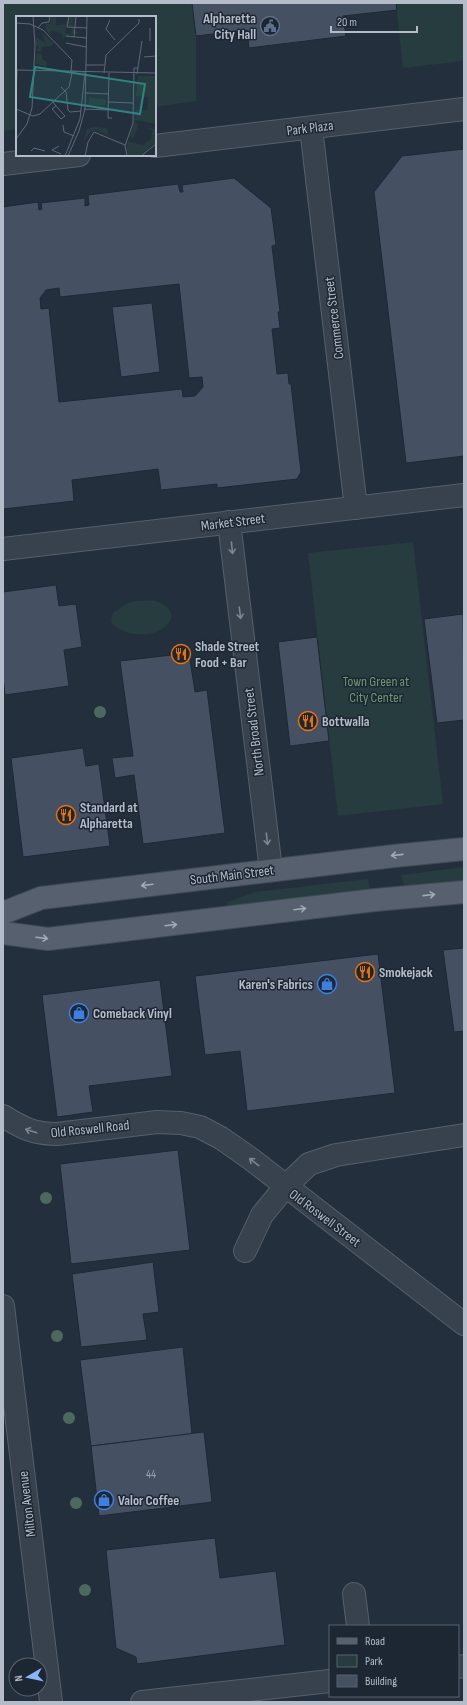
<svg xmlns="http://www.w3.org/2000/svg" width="467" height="1705" viewBox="0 0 467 1705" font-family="'Sofia Sans Condensed',sans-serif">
<rect width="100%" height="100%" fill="#242f3e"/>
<g fill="#263c3f">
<polygon points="3,3 192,3 196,36 196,101 155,107 155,17 17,17 17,129 3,131"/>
<polygon points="396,3 464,3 464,61 403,68"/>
<polygon points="413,542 443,804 338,816 308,553"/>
<path d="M136,601C142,601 149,600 155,601C166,604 178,614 167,625C153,639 123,637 111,622L113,613L128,603Z"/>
<polygon points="464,867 464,885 405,889 401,875"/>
<polygon points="368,879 370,893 228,907 227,902 255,892"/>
</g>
<g fill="#455162" stroke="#1f2835" fill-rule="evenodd">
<polygon points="192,3 396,3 397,10 343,16 346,36 249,48 247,30 196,36"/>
<polygon points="464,149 464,456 406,463 374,192 402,156"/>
<path d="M234,178L271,208L276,245L272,246L280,312H278L280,328L272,329L277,374L288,373L289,384H291L301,472L297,479L217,488V484L161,490L158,469L72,480L74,501L3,509V207L38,202L39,210L42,209L41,203L85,198V206L89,205L88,195L178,184L180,192H183L182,185ZM179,284L189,378L202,377L203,387L195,396L183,397L182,389L59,402L49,308L41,309L40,298L46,290L59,288L60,297Z"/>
<polygon points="152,303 160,372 121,377 112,307"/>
<polygon points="56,585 59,606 76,604 82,647 64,650 69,686 5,695 3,676 3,592"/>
<polygon points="463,614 464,720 437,723 424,619"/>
<polygon points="317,637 329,741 290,746 278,642"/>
<polygon points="189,653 195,692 207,690 225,833 143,844 134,775 115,778 112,758 133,756 120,661"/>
<polygon points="83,748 86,766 99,764 110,846 23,857 11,758"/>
<polygon points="464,948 464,1031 454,1032 443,950"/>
<polygon points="378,954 395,1093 247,1111 240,1051 205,1055 195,976"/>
<polygon points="160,980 172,1076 89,1086 93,1112 57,1117 42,995"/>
<polygon points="178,1150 190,1250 71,1264 60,1164"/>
<polygon points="153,1262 159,1312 143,1314 147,1340 81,1347 72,1274"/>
<polygon points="183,1347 192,1434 91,1446 80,1360"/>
<polygon points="204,1432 212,1502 99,1516 91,1446"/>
<polygon points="215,1538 220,1578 276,1571 285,1645 137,1664 136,1657 116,1648 106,1550"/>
</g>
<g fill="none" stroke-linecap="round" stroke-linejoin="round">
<defs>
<g id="minor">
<polyline points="311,128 356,508"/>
<polyline points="155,146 464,109"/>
<polyline points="3,164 79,155"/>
<polyline points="229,522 271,870"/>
<polyline points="3,549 464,495"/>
<path d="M3,1116C22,1128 34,1134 57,1134L157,1122L181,1123L200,1127L221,1138L251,1159L464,1324"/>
<polyline points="245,1251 262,1215 285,1187 309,1164 336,1155 464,1135"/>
<polyline points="3,1306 51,1702"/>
<polyline points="354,1594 358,1626"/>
<polyline points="458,1667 464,1666"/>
<polyline points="142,1702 330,1681"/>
</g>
<g id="major">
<polyline points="3,913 41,898 394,856 464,849"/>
<polyline points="3,933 48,939 375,900 464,892"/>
</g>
</defs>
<use href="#minor" stroke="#565f6c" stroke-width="24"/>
<use href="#major" stroke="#414a57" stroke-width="24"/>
<use href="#minor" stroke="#38414e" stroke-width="22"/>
<use href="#major" stroke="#56606e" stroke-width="22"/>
</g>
<g fill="#4b6a5d">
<circle cx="100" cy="712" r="6"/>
<circle cx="46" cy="1198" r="6"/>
<circle cx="57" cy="1336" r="6"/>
<circle cx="69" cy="1418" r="6"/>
<circle cx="76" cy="1503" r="6"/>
<circle cx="85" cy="1590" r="6"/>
</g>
<defs><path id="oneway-shaft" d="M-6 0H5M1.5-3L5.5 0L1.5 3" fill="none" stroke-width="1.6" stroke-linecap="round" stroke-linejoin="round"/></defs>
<g stroke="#7c8592">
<use href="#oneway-shaft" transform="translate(232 548) rotate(84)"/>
<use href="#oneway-shaft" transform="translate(240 613) rotate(83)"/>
<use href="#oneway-shaft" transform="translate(267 839) rotate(83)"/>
<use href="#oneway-shaft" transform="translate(31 1131) rotate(-162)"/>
<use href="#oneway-shaft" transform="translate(254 1162) rotate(-142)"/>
</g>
<g stroke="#a1aab7">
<use href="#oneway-shaft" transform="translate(397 855) rotate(174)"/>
<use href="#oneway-shaft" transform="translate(147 885) rotate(173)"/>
<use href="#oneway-shaft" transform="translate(429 895) rotate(-6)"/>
<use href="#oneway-shaft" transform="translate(300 909) rotate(-7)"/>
<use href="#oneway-shaft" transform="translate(171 925) rotate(-7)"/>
<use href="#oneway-shaft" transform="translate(42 938) rotate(7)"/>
</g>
<defs>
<symbol id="civic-ring" viewBox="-11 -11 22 22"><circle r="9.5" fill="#1d2633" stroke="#5c6f8a" stroke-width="1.5"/><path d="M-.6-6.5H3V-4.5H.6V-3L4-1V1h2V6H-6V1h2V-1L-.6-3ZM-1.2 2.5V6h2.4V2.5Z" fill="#5c6f8a"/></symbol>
<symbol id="restaurant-ring" viewBox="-11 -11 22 22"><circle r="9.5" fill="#1d2633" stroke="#e8710a" stroke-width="1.5"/><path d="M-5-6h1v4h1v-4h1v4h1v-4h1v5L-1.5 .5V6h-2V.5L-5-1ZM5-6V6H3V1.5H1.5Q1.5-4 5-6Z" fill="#e8710a"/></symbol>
<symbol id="shop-ring" viewBox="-11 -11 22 22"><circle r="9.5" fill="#1d2633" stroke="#3f7fe0" stroke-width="1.5"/><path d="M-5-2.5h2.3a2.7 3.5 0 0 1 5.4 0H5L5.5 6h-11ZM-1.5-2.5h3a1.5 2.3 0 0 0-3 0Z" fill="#3f7fe0"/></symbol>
</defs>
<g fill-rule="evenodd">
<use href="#civic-ring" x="259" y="15" width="22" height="22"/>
<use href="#restaurant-ring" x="170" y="643" width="22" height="22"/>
<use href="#restaurant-ring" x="297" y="710" width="22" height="22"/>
<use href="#restaurant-ring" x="55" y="804" width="22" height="22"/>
<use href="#restaurant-ring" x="354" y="961" width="22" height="22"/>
<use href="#shop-ring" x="316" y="973" width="22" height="22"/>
<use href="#shop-ring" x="68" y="1002" width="22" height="22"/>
<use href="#shop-ring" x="93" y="1489" width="22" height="22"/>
</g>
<g text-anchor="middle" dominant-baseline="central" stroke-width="3" stroke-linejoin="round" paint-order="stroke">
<g font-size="12" fill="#98a1af">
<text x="151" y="1474">44</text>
</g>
<g font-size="14" font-weight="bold" fill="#b4bcc9" stroke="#1d2633" text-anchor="start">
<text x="256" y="18" text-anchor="end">Alpharetta<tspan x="256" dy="16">City Hall</tspan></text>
<text x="195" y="646">Shade Street<tspan x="195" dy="16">Food + Bar</tspan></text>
<text x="322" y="721">Bottwalla</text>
<text x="80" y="807">Standard at<tspan x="80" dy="16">Alpharetta</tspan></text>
<text x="379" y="972">Smokejack</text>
<text x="313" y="984" text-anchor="end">Karen's Fabrics</text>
<text x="93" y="1013">Comeback Vinyl</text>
<text x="118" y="1500">Valor Coffee</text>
</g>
<g font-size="14" fill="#b4bcc9" stroke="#1d2633">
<text transform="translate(310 128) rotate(-7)">Park Plaza</text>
<text transform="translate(334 318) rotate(-97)">Commerce Street</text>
<text transform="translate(233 522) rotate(-7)">Market Street</text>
<text transform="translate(254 732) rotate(-97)">North Broad Street</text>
<text transform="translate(232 875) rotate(-7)">South Main Street</text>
<text transform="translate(90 1129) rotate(-6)">Old Roswell Road</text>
<text transform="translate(325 1218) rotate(37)">Old Roswell Street</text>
<text transform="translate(27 1504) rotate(-97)">Milton Avenue</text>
</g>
<g font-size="14" fill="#6b9a76" stroke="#1d2633">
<text x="376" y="681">Town Green at<tspan x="376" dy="16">City Center</tspan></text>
</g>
</g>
<g transform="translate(16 16)">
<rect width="140" height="140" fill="#242f3e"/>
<path d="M35,0H40V9L49,8L51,6L49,17L55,18L56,12L52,10L54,0H58L57,14L63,17L53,19L51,22L49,20L48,24L45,17L36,15L33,18L29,13L30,8H35ZM24,15L37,27L36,30L26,31L25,36L20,35L22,31L19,27L21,18V22L30,27ZM23,37L26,38V43L31,46L30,51L20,48V38ZM122,60H140V108L119,104L122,110L117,123L114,120L120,94H131L132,90V81L120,80ZM73,82L90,83L89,89H72ZM78,111L91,112L92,118L97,121L80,114L75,115L67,126L71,113ZM130,112L140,113V126L123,140H113L110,135L112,125L126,129L135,123L136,114Z" fill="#263c3f"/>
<path fill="none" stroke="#5e6776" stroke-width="1" d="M53,0L51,11L71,12M94,4L90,13L99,24M0,7L14,8L27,14L56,44L55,55M22,12L26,7L33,6L34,0M134,12V25M50,20L70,22M58,21L60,0M50,27L70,31M128,41L140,40M70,49H88M0,54L49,55M48,55L140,57M54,55L69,56M88,57L90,39L123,7V3M93,57L92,102H96M121,58L126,25M45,71L50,76L52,94L54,96L65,95M70,77L93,78M0,81L1,54M37,86L40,90L49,100L45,103L36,93L40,90M92,86L117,87M0,93L17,100L24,98L53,71L56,57M68,93L92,94M47,109L48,116L58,120M0,123L11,108L16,92L19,29L17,0M43,130L36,134L45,138M15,135L18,132L29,135M49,140L64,103L69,57M52,140L63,115L69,93L71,0M69,140L72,126L78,116L109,129M111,140L109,130L117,107L118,52H122M125,140L140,128"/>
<path fill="#308480" fill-opacity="0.15" stroke="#308480" stroke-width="2" d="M19,51L129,68L124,98L14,81Z"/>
<rect width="140" height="140" fill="none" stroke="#b4bcc9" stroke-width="2"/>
</g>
<rect width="467" height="1705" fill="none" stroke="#b4bcc9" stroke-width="8"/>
<rect x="329" y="1625" width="130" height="72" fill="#1d2633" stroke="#59626f"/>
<rect x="337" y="1638" width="20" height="6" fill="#56606e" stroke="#59626f"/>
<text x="365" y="1645" font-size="12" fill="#b4bcc9">Road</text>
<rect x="337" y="1655" width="20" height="12" fill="#263c3f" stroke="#59626f"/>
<text x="365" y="1665" font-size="12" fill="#b4bcc9">Park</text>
<rect x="337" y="1675" width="20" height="12" fill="#455162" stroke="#59626f"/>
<text x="365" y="1685" font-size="12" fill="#b4bcc9">Building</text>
<g transform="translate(28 1677) rotate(261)"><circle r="19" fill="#1d2633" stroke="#59626f"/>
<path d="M0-3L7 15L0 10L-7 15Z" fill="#8ab4f8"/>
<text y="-6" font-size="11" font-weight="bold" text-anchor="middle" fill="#b4bcc9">N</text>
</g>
<path d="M331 26v6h86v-6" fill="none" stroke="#b4bcc9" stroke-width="2"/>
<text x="337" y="26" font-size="12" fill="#b4bcc9" stroke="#1d2633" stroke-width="3" paint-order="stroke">20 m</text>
</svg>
